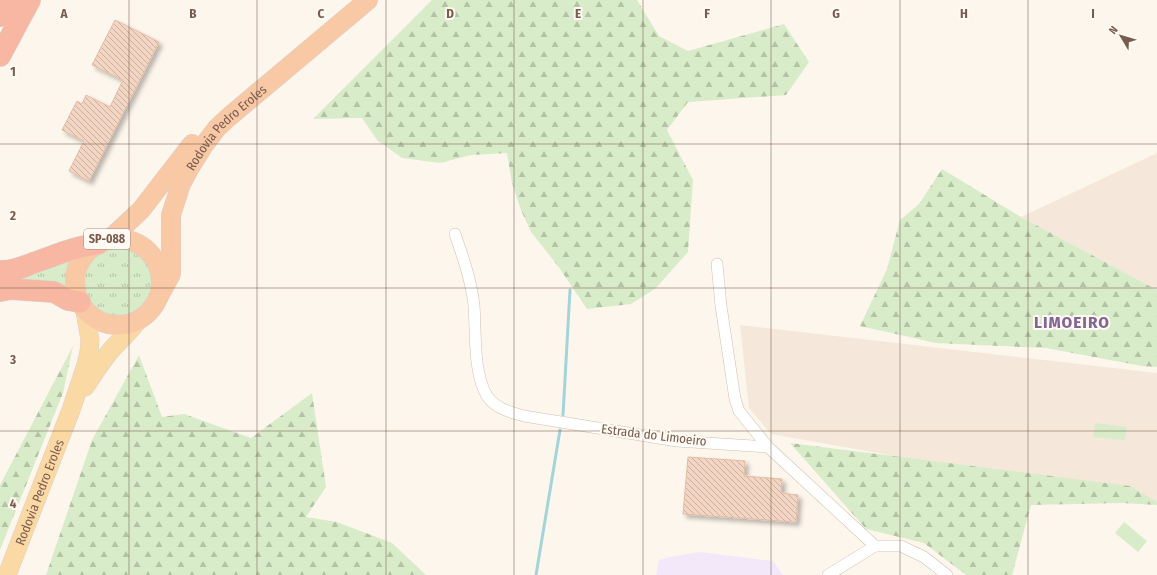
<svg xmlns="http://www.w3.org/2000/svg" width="1157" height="575" viewBox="0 0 1157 575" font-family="'Fira Sans Condensed',sans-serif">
<defs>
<pattern id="grass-tufts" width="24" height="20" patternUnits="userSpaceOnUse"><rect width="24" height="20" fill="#d8ecc9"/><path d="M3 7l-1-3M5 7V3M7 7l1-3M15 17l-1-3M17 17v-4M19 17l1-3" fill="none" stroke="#b4c2a5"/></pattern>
<pattern id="forest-firs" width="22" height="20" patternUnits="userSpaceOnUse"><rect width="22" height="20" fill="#d8ecc9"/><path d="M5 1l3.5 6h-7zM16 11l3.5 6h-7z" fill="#b4c2a5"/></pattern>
<pattern id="building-back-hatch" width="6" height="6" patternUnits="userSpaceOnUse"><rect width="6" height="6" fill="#f3d5c3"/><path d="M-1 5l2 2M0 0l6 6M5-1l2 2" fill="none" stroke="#cab0a1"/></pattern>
<filter id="shadow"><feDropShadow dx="3.5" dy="3.5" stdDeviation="2" flood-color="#0004"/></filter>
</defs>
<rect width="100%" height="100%" fill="#fdf6ec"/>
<g fill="#f5e8da">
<polygon points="1157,153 1157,290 1021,217"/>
<polygon points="740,325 1157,373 1157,503 771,434 749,408"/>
</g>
<polygon fill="#f3e8fa" points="700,552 773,561 783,575 656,575 659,560 670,557"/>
<g fill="url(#grass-tufts)">
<circle cx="118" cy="282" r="35"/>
<polygon points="75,254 68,273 68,293 0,277"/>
</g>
<g fill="url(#forest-firs)">
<polygon points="432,0 637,0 659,36 688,51 784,24 809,62 786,95 688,102 667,130 693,180 688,252 656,288 631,304 587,309 558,266 531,232 521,210 512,183 507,153 471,155 440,163 402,158 377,140 362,118 313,119"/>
<polygon points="942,169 1021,217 1157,290 1157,367 1142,366 1046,348 936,343 860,326 887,269 900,220 919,204"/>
<polygon points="73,346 63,393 0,550 0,485"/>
<polygon points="139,355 162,417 184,414 251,438 312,393 326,487 306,517 337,522 392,543 426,575 46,575 92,440"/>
<polygon points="790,443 1130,486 1157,502 1157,505 1122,503 1031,505 1012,575 966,575 924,543 866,529"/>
</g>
<g fill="#d8ecc9">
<polygon points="1095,423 1127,427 1125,440 1093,437"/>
<polygon points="1124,522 1147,541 1138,552 1115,533"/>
</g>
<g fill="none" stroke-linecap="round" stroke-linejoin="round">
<g stroke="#a5d3da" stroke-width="3">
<polyline points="563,415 570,290"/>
<polyline points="536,575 560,430"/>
</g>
</g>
<g fill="url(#building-back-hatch)" stroke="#e6bba3" filter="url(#shadow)">
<polygon points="115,20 159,42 89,181 69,171 84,141 62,130 77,101 82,104 86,95 110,107 123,80 92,65"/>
<polygon points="688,457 745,461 744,476 782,479 781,493 798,495 796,522 683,514"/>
</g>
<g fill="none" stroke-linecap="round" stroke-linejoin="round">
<defs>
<g id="minor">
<path d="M455,234C463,257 471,280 474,305C476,331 473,373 487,396C496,409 510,412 524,416L677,441L768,447L875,546H901L924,557L947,575"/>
<polyline points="717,264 721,306 735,399 739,411 768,447"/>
<polyline points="828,575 875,546"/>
</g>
<g id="primary">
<path d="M85,387C94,374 102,360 113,348C122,338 132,330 139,319"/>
<path id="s1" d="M7,575L71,410L86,365L89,352L90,340L85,311"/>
</g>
<g id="trunk">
<polyline points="111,238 141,210 192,144"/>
<circle cx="118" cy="282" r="43"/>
<path id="s2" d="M158,298L171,274V215L181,184L189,169L204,145L217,128L230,116L368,0"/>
</g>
<g id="motorway">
<polyline points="0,16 8,0"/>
<polyline points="0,56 30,0"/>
<path d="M0,271C11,272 23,267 33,263C54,256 75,246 98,244"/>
<polyline points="0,291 11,289 54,292 68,300 80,302"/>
</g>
</defs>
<use href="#minor" stroke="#d1beb0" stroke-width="12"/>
<use href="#primary" stroke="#dad1cd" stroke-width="19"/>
<use href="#trunk" stroke="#dad1cd" stroke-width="20"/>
<use href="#motorway" stroke="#dad1cd" stroke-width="22"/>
<use href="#minor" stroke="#fff" stroke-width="11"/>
<use href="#primary" stroke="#fbd9a5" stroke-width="18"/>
<use href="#trunk" stroke="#f9c8a4" stroke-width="19"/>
<use href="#motorway" stroke="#f7b7a3" stroke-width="21"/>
</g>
<path fill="none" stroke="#7a5c4d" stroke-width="1" stroke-opacity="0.55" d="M129,0V575M257,0V575M386,0V575M514,0V575M643,0V575M771,0V575M900,0V575M1028,0V575M0,144H1157M0,288H1157M0,431H1157"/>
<g text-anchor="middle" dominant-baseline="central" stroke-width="4" stroke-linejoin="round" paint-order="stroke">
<rect fill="#fffaf3" stroke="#a28b7f" stroke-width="1" x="84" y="229" width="46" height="20" rx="3"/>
<g font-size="12" font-weight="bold" fill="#7a5c4d">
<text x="107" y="239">SP-088</text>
</g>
<g font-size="13" fill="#7a5c4d" stroke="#fffaf3">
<text stroke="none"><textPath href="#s2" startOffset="192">Rodovia Pedro Eroles</textPath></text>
<text transform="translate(654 435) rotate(7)">Estrada do Limoeiro</text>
<text stroke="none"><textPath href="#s1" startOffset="89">Rodovia Pedro Eroles</textPath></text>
</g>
<g font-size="17" font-weight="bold" letter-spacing="1" fill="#846695" stroke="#fffaf3">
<text x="1072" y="322">LIMOEIRO</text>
</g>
</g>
<g font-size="13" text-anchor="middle" font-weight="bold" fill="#7a5c4d" stroke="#fffaf3" stroke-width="4" stroke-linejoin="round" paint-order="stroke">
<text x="64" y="18">A</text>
<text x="193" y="18">B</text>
<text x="321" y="18">C</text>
<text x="450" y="18">D</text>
<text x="578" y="18">E</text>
<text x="707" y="18">F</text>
<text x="836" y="18">G</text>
<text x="964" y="18">H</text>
<text x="1093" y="18">I</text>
<text x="13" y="76">1</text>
<text x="13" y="220">2</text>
<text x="13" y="364">3</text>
<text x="13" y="508">4</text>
</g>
<g transform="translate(1121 36) rotate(308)" stroke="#fffaf3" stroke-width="3" paint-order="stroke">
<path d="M0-3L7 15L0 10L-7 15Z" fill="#7a5c4d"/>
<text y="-6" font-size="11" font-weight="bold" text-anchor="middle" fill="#7a5c4d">N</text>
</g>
</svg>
